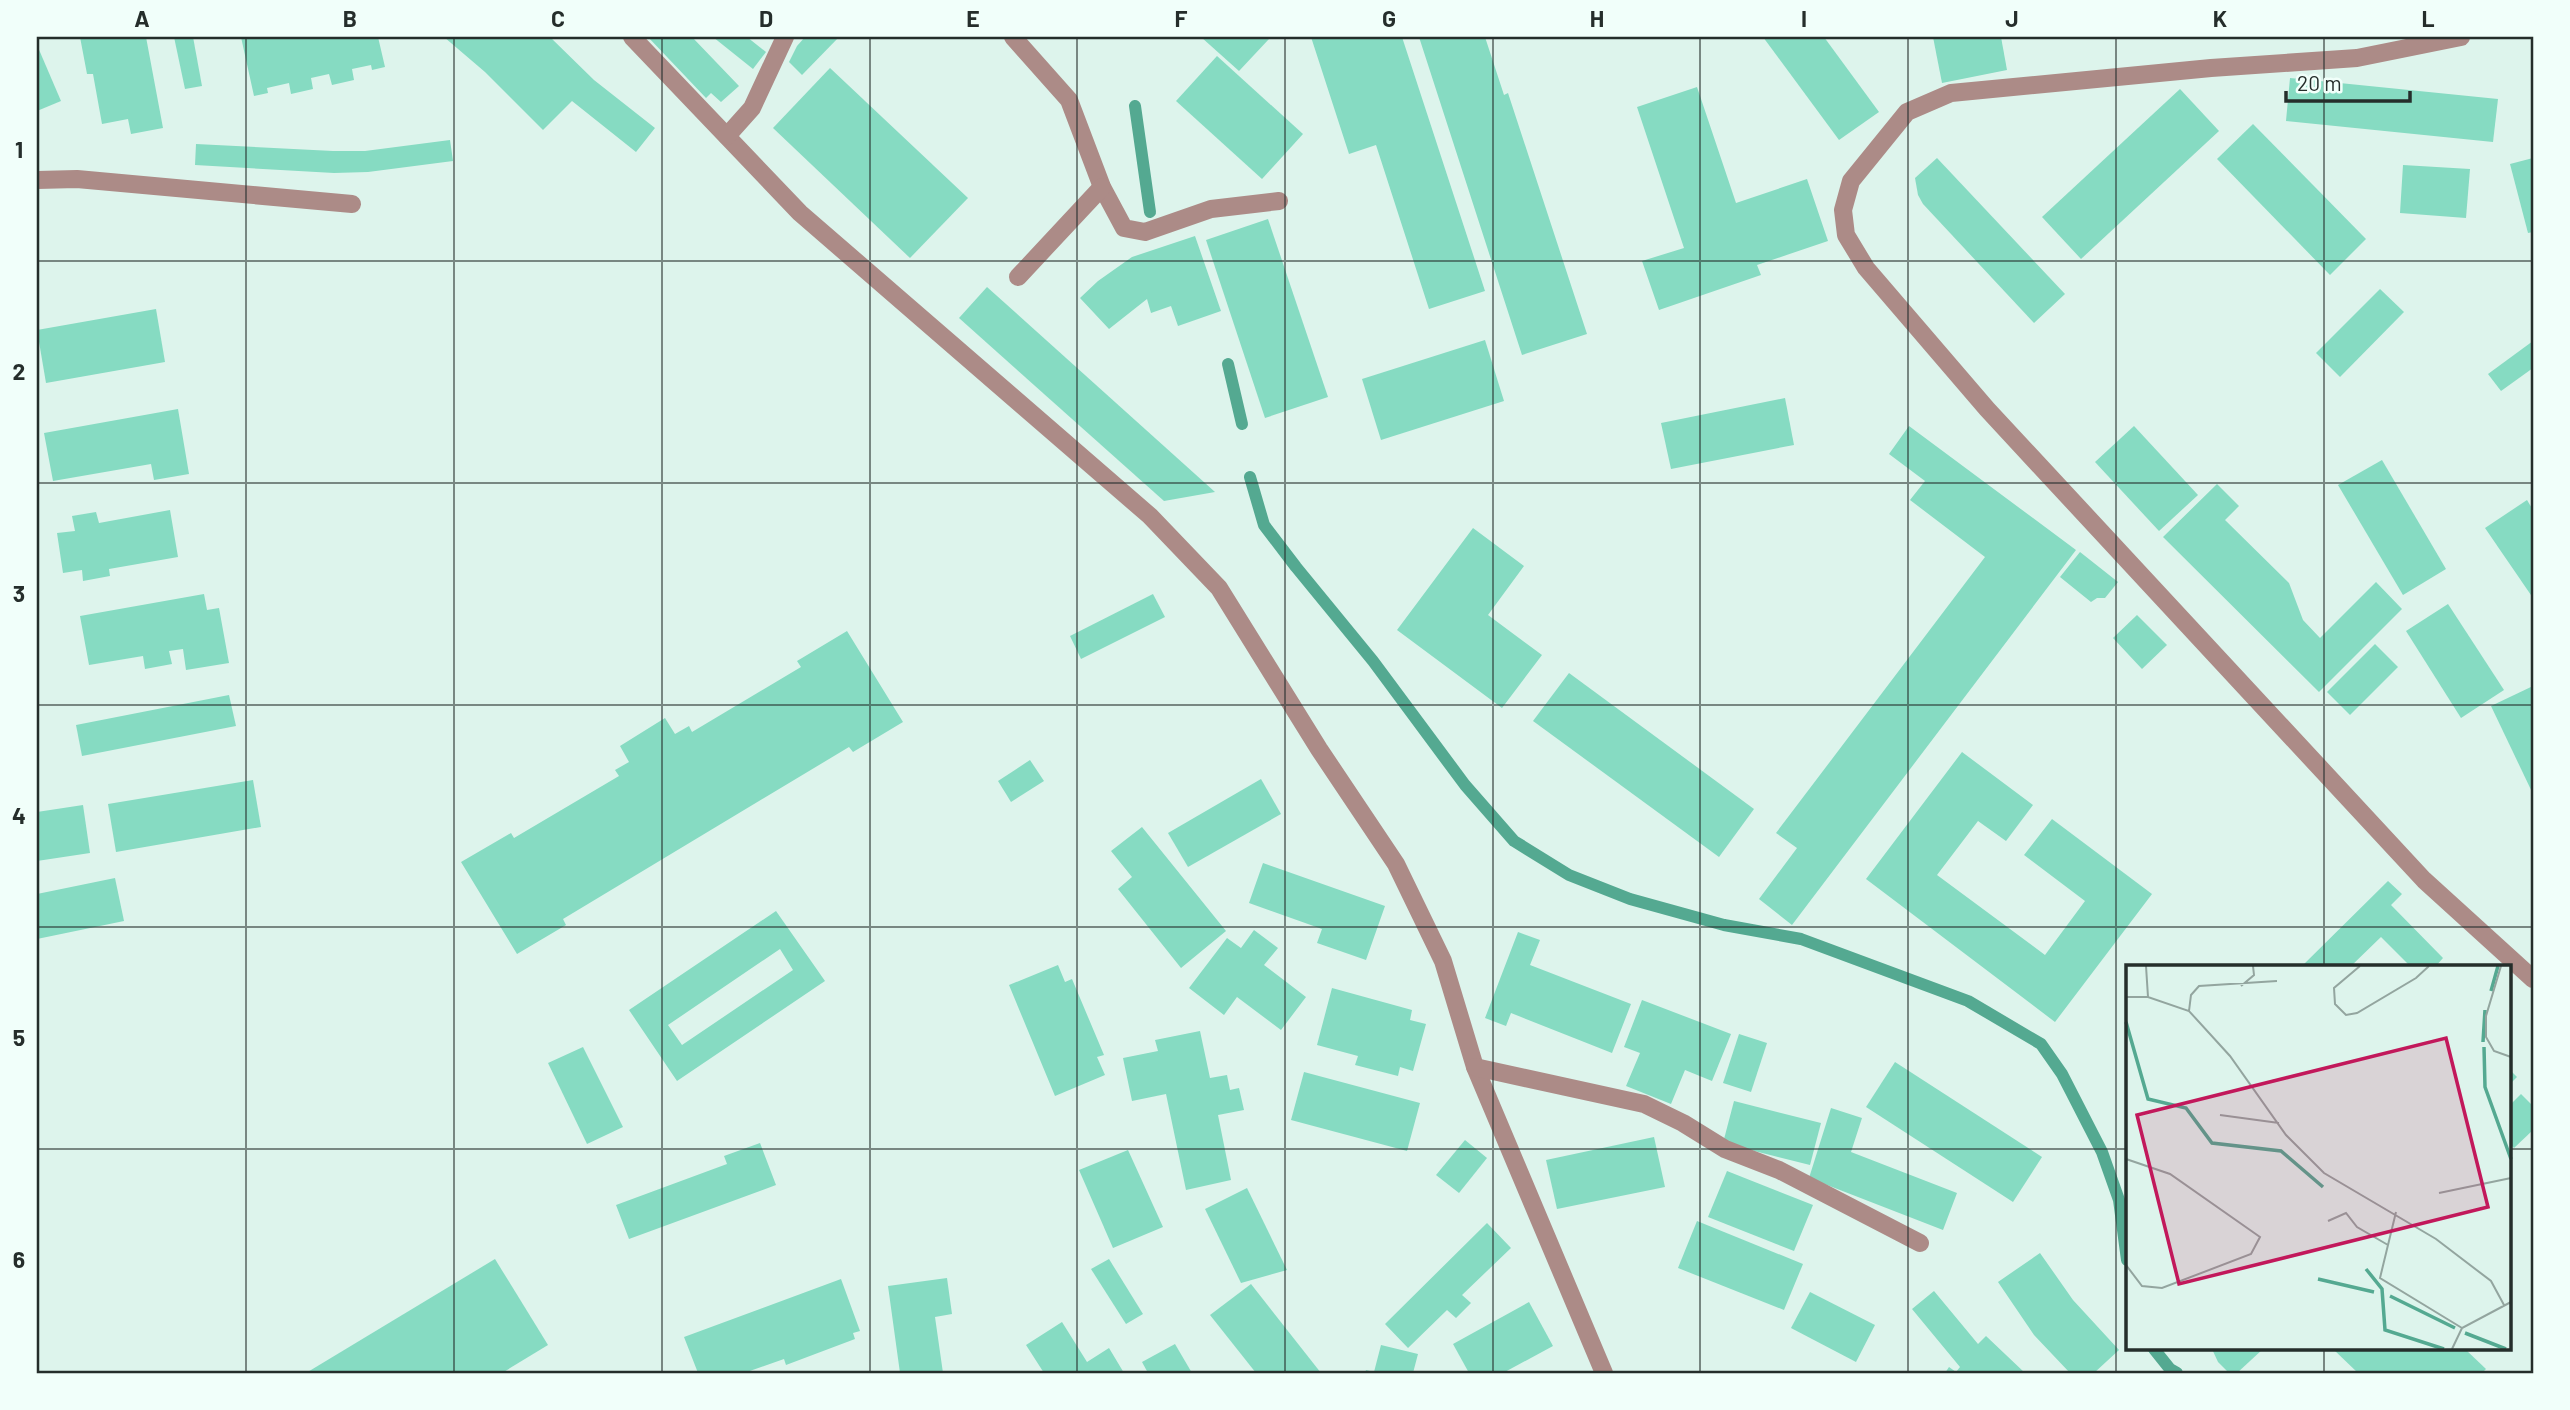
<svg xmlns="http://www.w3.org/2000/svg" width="2570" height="1410" viewBox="0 0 2570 1410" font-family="Barlow,sans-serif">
<rect width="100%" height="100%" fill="#ddf4ec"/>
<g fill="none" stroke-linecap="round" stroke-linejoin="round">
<g stroke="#54a991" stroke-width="12">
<polyline points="1135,106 1150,212"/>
<polyline points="1228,364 1242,424"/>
<polyline points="1250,477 1264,525 1296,567 1373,661 1465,785 1514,841 1569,875 1630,899 1724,925 1801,939 1968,1001 2041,1044 2062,1074 2102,1152 2119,1200 2127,1260"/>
<polyline points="2154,1349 2170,1369 2177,1373"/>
</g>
</g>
<g fill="#86dbc2" fill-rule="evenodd">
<polygon points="80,37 146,37 163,128 131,134 128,119 102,124 93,74 87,74"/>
<polygon points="174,37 193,37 202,86 185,89"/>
<polygon points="241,37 378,37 385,67 372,70 371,65 352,69 354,80 332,85 329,74 311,78 313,89 291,94 289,83 267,88 268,93 254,96"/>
<polygon points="444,37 550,37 594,80 655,128 636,152 572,101 543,130 485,72"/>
<polygon points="648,37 692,37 739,86 721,102 711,93 706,98"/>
<polygon points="713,37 747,37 766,52 753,69"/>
<polygon points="805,37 839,37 802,75 789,62 797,46"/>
<polygon points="1201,37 1266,37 1269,39 1239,71"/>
<polygon points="1311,37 1402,37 1485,291 1429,309 1376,145 1349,154"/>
<polygon points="1419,37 1485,37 1504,95 1508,93 1587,334 1522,355"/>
<polygon points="1763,37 1824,37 1879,112 1839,140"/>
<polygon points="1933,37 2001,37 2007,70 1942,83"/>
<polygon points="37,45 61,101 37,111"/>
<polygon points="1217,56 1303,134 1262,179 1176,101"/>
<polygon points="830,68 968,198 910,258 773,128"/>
<polygon points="2290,78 2498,99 2493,142 2286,121"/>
<polygon points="1697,87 1736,203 1807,179 1828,241 1757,265 1761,275 1659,310 1642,261 1684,248 1637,107"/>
<polygon points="2180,89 2219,131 2081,259 2042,217"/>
<polygon points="2253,124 2366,239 2330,275 2217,159"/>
<polygon points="450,140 453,161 368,172 334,173 195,165 196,144 333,151 365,151"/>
<polygon points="1937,158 2065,294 2034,323 1923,204 1918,195 1915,178"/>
<polygon points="2533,158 2533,232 2528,233 2510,164"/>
<polygon points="2403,165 2470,169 2466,218 2400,213"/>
<polygon points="1268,219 1328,397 1265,418 1206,240"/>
<polygon points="1195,236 1221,311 1178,326 1171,306 1151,313 1147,299 1109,329 1080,298 1098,281 1132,257"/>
<polygon points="987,287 1215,492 1164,501 959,318"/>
<polygon points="2380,289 2404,312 2340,377 2316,353"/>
<polygon points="156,309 165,362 46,383 37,330"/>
<polygon points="1485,340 1504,401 1381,440 1362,379"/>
<polygon points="2533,341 2533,368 2501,391 2488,374"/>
<polygon points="1785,398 1794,445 1671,469 1661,423"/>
<polygon points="178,409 189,474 154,480 151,464 53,481 44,433"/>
<polygon points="1909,426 2076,550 1792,925 1759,899 1797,848 1776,833 1985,557 1910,500 1925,481 1889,454"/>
<polygon points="2134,426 2198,495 2159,531 2095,462"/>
<polygon points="2382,460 2446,569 2403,595 2338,485"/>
<polygon points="2217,484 2239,506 2225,520 2289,583 2303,620 2320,638 2376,582 2402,609 2319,692 2163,537"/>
<polygon points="2527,500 2533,510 2533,598 2485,528"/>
<polygon points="170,510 178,557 109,569 110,576 83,581 82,570 63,573 57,533 75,531 72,516 96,512 99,523"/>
<polygon points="1473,528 1524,566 1488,615 1542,655 1502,708 1397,630"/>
<polygon points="2080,552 2118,582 2105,598 2097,598 2091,602 2060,577"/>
<polygon points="204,594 207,610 219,608 229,663 186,670 183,649 169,651 172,664 145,669 143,656 89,665 80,616"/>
<polygon points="1153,594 1165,617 1081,659 1070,636"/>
<polygon points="2448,604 2504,690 2461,718 2406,631"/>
<polygon points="2137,615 2167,645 2142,669 2113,638"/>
<polygon points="847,631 903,722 853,752 849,747 563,919 566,925 517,954 461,862 511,833 514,838 619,776 615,770 629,762 620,746 665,718 675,734 689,726 692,732 801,667 797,661"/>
<polygon points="2375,644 2398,667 2350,715 2327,692"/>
<polygon points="1569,673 1754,809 1719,857 1533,721"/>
<polygon points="2533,686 2533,794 2491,706"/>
<polygon points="229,695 236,726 82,756 76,725"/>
<polygon points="1962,752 2033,805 2006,841 1978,821 1937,875 2045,955 2085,901 2024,855 2052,819 2152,894 2055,1022 1866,879"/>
<polygon points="1030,760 1044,781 1011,802 998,781"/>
<polygon points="1261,779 1281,814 1188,867 1168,833"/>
<polygon points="253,780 261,827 116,852 108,804"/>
<polygon points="83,805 90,853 37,861 37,812"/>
<polygon points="1142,827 1226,931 1181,968 1118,889 1132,877 1111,851"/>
<polygon points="1263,863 1385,906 1366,960 1317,943 1322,929 1249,903"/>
<polygon points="115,878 124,921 37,939 37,894"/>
<polygon points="2388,881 2402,894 2391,905 2443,958 2435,967 2411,967 2381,937 2350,967 2301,967"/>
<path d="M776,911L825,981L677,1081L629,1010ZM780,949L793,970L682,1045L668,1025Z"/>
<polygon points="1254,930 1278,948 1264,965 1306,997 1281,1030 1237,997 1224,1015 1189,988 1227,938 1241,948"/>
<polygon points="1518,932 1540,940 1530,965 1631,1004 1612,1053 1511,1013 1506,1026 1485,1018"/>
<polygon points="1058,965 1065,982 1072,979 1104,1055 1097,1057 1105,1075 1055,1096 1009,985"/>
<polygon points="1332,988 1412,1010 1410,1020 1426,1024 1413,1071 1400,1067 1398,1076 1355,1065 1358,1056 1317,1045"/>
<polygon points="1642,1000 1731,1034 1712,1081 1685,1070 1671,1104 1626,1086 1640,1053 1624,1047"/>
<polygon points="1200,1031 1210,1078 1227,1075 1230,1090 1239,1088 1244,1110 1218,1115 1231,1180 1186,1190 1166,1094 1132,1101 1123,1058 1158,1051 1155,1040"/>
<polygon points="1739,1034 1767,1043 1751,1092 1723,1083"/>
<polygon points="583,1047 623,1127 587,1144 548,1063"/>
<polygon points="1895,1062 2042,1157 2013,1202 1866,1107"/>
<polygon points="2509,1069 2517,1077 2509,1085"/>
<polygon points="1304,1072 1420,1103 1407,1151 1291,1120"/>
<polygon points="2521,1094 2533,1106 2533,1130 2514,1148 2509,1143 2509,1106"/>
<polygon points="1734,1101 1821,1123 1810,1165 1723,1143"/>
<polygon points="1831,1108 1862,1118 1851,1152 1957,1193 1943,1230 1809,1178"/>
<polygon points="1654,1137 1665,1187 1557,1209 1546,1160"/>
<polygon points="1465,1140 1487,1158 1459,1193 1436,1175"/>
<polygon points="760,1143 776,1185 629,1239 616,1205 727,1164 724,1156"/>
<polygon points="1128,1150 1163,1227 1113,1248 1079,1170"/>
<polygon points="1727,1171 1813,1205 1794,1251 1708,1217"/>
<polygon points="1247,1188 1287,1270 1241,1283 1205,1209"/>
<polygon points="1697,1221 1803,1264 1784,1310 1678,1268"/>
<polygon points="1487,1223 1511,1248 1462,1295 1471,1303 1456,1318 1447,1310 1408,1348 1385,1324"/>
<polygon points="2040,1253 2073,1300 2119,1350 2094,1373 2070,1373 2034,1335 1998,1282"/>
<polygon points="495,1259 548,1345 502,1373 306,1373"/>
<polygon points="1109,1259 1143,1314 1126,1324 1091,1269"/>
<polygon points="947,1278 952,1314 935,1317 943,1373 900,1373 888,1286"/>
<polygon points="841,1279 860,1331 853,1333 855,1339 786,1365 784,1359 744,1373 698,1373 684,1337"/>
<polygon points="1251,1284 1321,1373 1256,1373 1210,1315"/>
<polygon points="1934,1291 1978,1344 1986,1336 2025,1373 1945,1373 1949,1367 1956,1372 1960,1367 1912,1309"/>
<polygon points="1810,1292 1875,1325 1856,1362 1791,1328"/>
<polygon points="1529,1302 1553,1346 1503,1373 1469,1373 1453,1344"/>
<polygon points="1062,1322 1087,1362 1109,1348 1124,1373 1044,1373 1026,1345"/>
<polygon points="1175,1344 1192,1373 1148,1373 1142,1362"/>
<polygon points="1381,1345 1418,1354 1413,1373 1365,1373 1366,1370 1374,1372"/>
<polygon points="2212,1349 2263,1349 2237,1373 2229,1373 2218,1362"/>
<polygon points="2333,1349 2465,1349 2486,1369 2482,1373 2358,1373"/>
</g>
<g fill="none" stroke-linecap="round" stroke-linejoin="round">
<g stroke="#ac8b87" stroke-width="18">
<polyline points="1013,37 1069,100 1102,187 1124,228 1145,232 1211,209 1279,201"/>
<polyline points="1018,277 1102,187"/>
</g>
<g stroke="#ac8b87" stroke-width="18">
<polyline points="632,37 800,213 1150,516 1219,588 1319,749 1396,864 1443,961 1475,1067 1604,1373"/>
<polyline points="2461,37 2357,58 2211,68 1951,93 1907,112 1851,181 1843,210 1846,235 1866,268 1987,409 2424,880 2533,979"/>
<polyline points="727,136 752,108 785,37"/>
<polyline points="37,180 77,179 352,204"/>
<polyline points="1475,1067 1644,1104 1683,1123 1725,1149 1779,1170 1920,1243"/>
</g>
</g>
<path fill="none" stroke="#252e2b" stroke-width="2" stroke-opacity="0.55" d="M246,37V1373M454,37V1373M662,37V1373M870,37V1373M1077,37V1373M1285,37V1373M1493,37V1373M1700,37V1373M1908,37V1373M2116,37V1373M2324,37V967M37,261H2533M37,483H2533M37,705H2533M37,927H2533M37,1149H2127M2509,1149H2533M2324,1349V1373"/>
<g transform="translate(2126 965)">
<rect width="385" height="385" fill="#ddf4ec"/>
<path fill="none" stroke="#54a991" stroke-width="3.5" d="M365,26L372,1M0,57L22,134L60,143L86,178L155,186L197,222M357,77L359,45M358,82L359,122L385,194M240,304L256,324L259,365L318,384M192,314L248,327M264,331L329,363M339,368L380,384"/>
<path fill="none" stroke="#93a59f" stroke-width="2" d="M20,1L22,32M234,1L208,23L209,39L220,50L231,48L290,13L303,1M375,1L360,51V72L368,86L385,92M115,21L128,10L127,1M0,32H22L63,46L104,91L160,170L198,208L310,274L365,316L378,340M63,46L65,30L73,21L151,16M94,150L153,158M0,194L44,209L134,272L125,289L36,323L16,321L0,300M313,228L385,213M270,247L254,313L336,363M202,256L220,248L231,262L262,280M326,384L336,363L385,337"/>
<path fill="#c2185b" fill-opacity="0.15" stroke="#c2185b" stroke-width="3.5" d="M320,73L362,242L53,319L11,150Z"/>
<rect width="385" height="385" fill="none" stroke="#252e2b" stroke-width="3.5"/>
</g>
<rect width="2570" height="1410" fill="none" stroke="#f1fffa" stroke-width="77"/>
<path d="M2286 91v10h124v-10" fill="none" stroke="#252e2b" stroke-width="3.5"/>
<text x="2297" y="91" font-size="21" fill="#252e2b" stroke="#f1fffa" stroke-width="5" paint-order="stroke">20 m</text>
<rect x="38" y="38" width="2494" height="1334" fill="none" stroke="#252e2b" stroke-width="2.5"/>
<g font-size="23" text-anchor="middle" font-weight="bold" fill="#252e2b">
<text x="142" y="27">A</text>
<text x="350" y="27">B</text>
<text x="558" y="27">C</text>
<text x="766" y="27">D</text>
<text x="973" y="27">E</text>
<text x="1181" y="27">F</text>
<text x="1389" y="27">G</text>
<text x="1597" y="27">H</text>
<text x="1804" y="27">I</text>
<text x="2012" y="27">J</text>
<text x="2220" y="27">K</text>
<text x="2428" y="27">L</text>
<text x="19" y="158">1</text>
<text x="19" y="380">2</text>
<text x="19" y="602">3</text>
<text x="19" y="824">4</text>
<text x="19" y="1046">5</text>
<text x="19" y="1268">6</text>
</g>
</svg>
